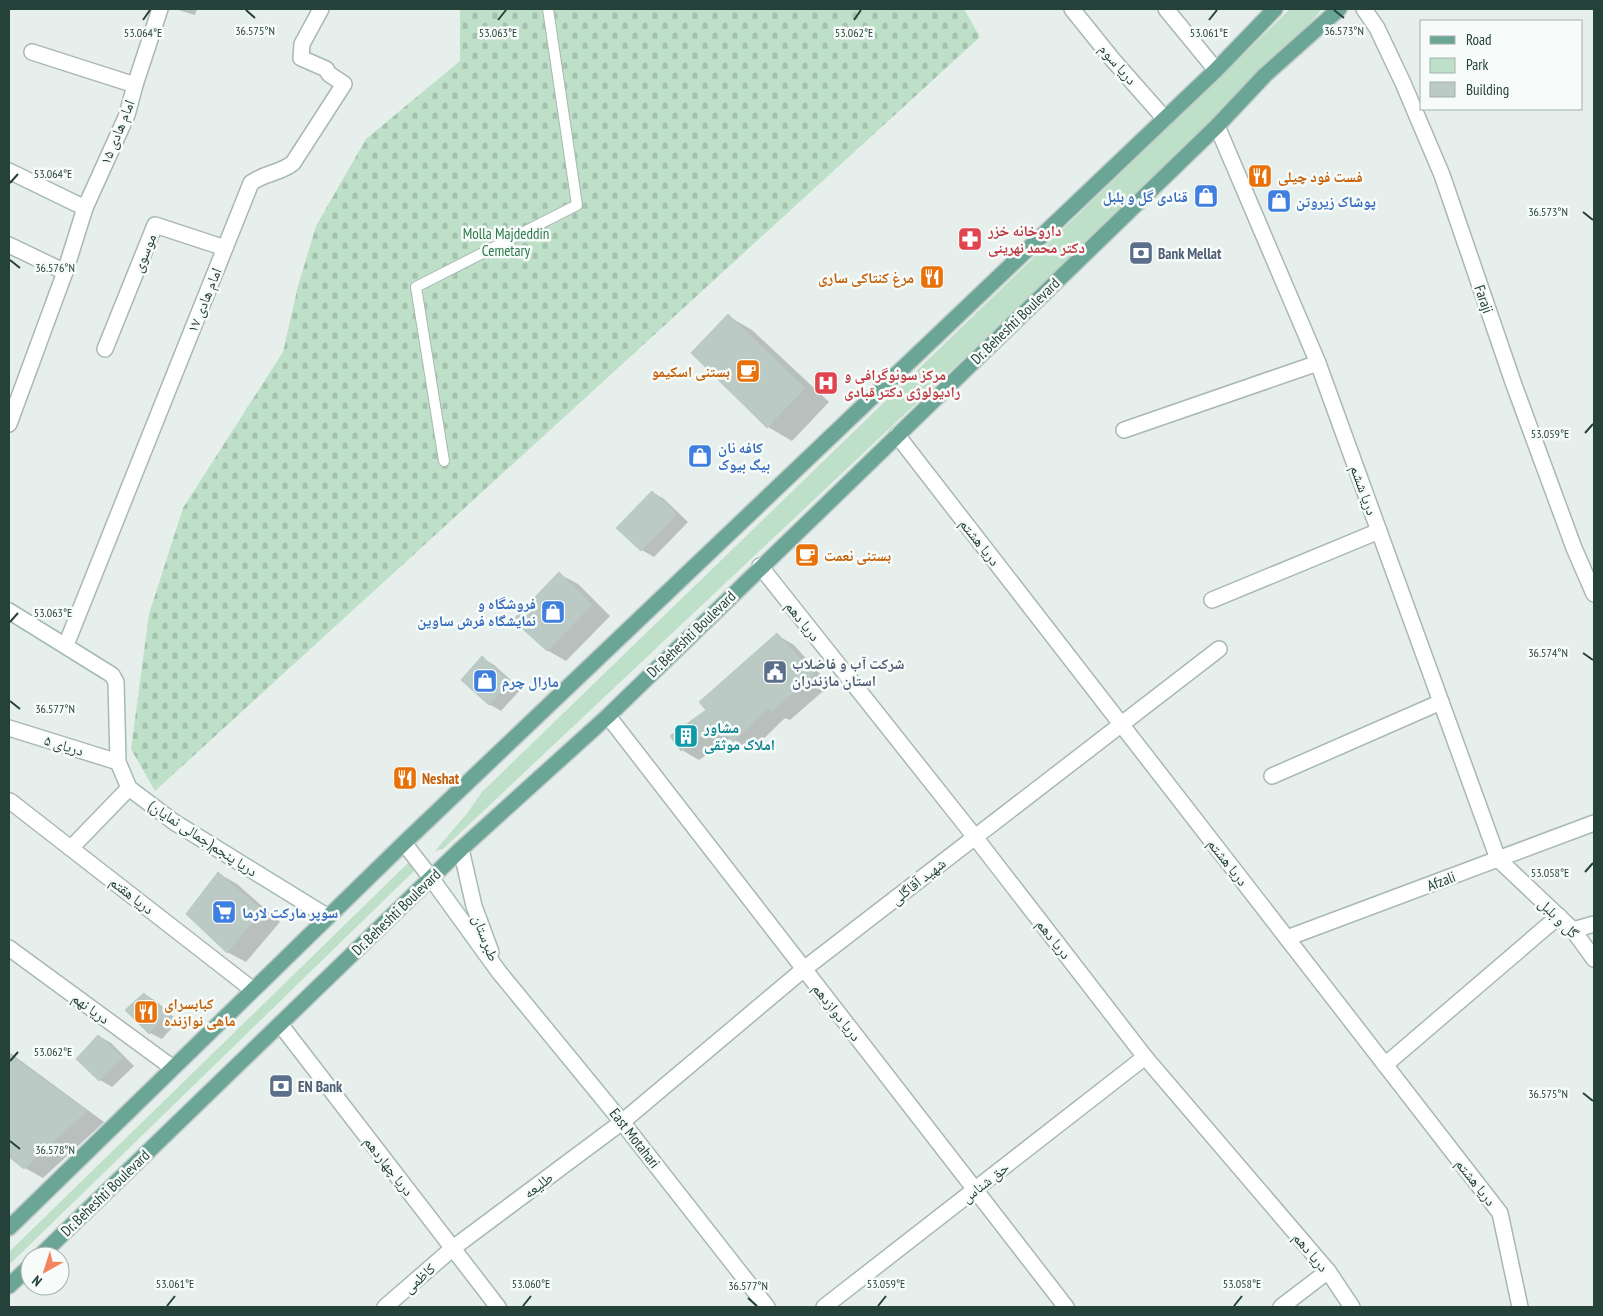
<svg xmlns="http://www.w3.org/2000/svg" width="1603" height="1316" viewBox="0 0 1603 1316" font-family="'PT Sans Narrow','Noto Naskh Arabic',sans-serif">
<defs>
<pattern id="cemetery-stones" width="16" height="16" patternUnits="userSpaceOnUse" patternTransform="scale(1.25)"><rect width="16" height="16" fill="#bfe0c8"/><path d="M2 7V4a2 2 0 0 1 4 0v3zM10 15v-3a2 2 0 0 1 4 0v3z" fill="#a4c1ad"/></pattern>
</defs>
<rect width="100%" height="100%" fill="#e6efeb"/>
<g fill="#bfe0c8">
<polygon points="1290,9 1322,9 1265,75 443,849 435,851 468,812 482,792"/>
<polygon points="408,863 412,863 416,867 414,871 9,1265 9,1252"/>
</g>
<polygon fill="url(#cemetery-stones)" points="460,9 964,9 980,37 155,791 131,749 149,614 183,508 283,352 298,286 316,226 366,139 460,61"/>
<g fill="#0003">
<polygon points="175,9 197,9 195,15"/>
<polygon points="728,316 752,330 829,402 792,441 768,427"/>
<polygon points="652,492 664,499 688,522 654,557 642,550"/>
<polygon points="559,574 578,584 610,616 566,661 547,650"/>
<polygon points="777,635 794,645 830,685 790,720 785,718 751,751 731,738 699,760 682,750 671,736 708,710"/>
<polygon points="482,658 494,665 521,689 501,711 489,704"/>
<polygon points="218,873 237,884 280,922 246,962 227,952"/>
<polygon points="144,994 156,1001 178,1021 162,1039 150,1033"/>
<polygon points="99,1036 111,1043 134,1066 112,1087 100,1080 78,1059"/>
<polygon points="9,1052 104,1122 43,1178 25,1168 9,1155"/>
</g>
<g fill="#bbcac4" stroke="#b8c9c2">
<polygon points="728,314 805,388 767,428 691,353"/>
<polygon points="652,491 677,514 641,551 616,528"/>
<polygon points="559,572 592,605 547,651 513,620"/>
<polygon points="777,633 814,674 772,712 769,708 733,742 719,725 692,742 681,751 670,736 706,710 699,702"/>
<polygon points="482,656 509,682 489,705 461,680"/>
<polygon points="218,872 262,910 227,953 186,914"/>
<polygon points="144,993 167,1014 149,1034 125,1010"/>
<polygon points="98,1035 123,1058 99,1081 76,1059"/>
<polygon points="9,1054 87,1111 24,1169 9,1157"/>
</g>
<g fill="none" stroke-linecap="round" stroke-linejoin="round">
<defs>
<polyline id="service" points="444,461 416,287 577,205 548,9"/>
<g id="minor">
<polyline points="1072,9 1113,60 1165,119"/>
<polyline points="1166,9 1216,70"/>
<polyline points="1364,9 1377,28 1403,83 1442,175 1514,385 1574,548 1594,594"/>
<polyline points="32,52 135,85"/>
<polyline points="1217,126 1318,363 1498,859 1573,930 1594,959"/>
<polyline points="9,171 85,208"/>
<polyline points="9,245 65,272"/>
<polyline points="105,349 155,225 225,248"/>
<polyline points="9,424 65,272 85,208 127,115 135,85 160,9"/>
<polyline points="1124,430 1318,363"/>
<polyline points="897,435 1500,1213 1520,1307"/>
<polyline points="760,566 975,837 1145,1057 1328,1271 1352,1307"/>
<polyline points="1212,600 1379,531"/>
<path d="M66,645L251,183C264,173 281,173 293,163L344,84L329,74L326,69L301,58L302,44L321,9"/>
<polyline points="608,716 1066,1307"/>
<polyline points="9,728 118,762"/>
<polyline points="1272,776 1441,702"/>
<polyline points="10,801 253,990"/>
<polyline points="71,848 129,788"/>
<polyline points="1573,930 1594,924"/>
<polyline points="1287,938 1594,823"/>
<polyline points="9,948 173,1068"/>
<polyline points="280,1024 498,1307"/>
<polyline points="1385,1065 1559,916"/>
<polyline points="385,1307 453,1248 622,1122 804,969 1219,649"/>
<polyline points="824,1307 1145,1057"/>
<polyline points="1281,1307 1328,1271"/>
</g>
<polyline id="tertiary" points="404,843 431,878"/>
<g id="secondary">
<polyline points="9,611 112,675 116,682 118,762 129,788 174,822 328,917"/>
<polyline points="461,849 474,906 491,952"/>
<polyline points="431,878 499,972 622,1122 767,1307"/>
</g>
<g id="primary">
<polyline points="9,1228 404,843 1216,70 1275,9"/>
<polyline points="40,1256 461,849 608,716 1217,126 1265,75 1339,9"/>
<polyline points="9,1286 30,1266"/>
</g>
</defs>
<use href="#service" stroke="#a8b8b2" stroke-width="12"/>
<use href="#minor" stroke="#a8b8b2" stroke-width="18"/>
<use href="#tertiary" stroke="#a8b8b2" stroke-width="18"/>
<use href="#secondary" stroke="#a4bbb3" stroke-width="18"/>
<use href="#primary" stroke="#c2cac8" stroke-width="18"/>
<use href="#service" stroke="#fff" stroke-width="10"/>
<use href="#minor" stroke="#fff" stroke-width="15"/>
<use href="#tertiary" stroke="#fff" stroke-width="15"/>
<use href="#secondary" stroke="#fff" stroke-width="15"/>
<use href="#primary" stroke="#6aa596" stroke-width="15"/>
</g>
<path fill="none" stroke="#24423a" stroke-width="2" d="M246,10L255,18M1334,10L1344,18M143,20L150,10M498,20L506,10M854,20L861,10M1209,20L1217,10M10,183L18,174M1583,212L1593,220M10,260L20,268M1585,433L1593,424M10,622L18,613M1583,653L1593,660M10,701L20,709M1585,872L1593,863M10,1061L18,1052M1583,1093L1593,1101M10,1141L20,1149M748,1298L757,1306M167,1306L175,1296M523,1306L531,1296M878,1306L886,1296M1234,1306L1242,1296"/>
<defs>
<symbol id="restaurant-square" viewBox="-11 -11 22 22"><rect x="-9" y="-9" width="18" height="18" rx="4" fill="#e8710a" stroke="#f7fbf9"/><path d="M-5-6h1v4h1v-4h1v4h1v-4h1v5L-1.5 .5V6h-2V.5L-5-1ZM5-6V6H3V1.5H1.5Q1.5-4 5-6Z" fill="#fff"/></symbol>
<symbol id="shop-square" viewBox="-11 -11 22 22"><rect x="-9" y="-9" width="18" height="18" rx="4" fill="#3f7fe0" stroke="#f7fbf9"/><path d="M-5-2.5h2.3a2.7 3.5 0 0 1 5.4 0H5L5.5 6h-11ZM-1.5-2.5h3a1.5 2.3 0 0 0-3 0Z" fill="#fff"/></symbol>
<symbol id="pharmacy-square" viewBox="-11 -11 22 22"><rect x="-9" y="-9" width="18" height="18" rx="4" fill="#e0444e" stroke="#f7fbf9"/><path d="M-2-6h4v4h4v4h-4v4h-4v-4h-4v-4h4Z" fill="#fff"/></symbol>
<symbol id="bank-square" viewBox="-11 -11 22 22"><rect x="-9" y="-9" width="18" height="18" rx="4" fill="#5c6f8a" stroke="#f7fbf9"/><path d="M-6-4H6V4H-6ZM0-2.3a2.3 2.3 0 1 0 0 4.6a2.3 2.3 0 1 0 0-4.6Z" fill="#fff"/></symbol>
<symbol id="cafe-square" viewBox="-11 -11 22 22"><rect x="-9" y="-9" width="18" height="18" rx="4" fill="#e8710a" stroke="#f7fbf9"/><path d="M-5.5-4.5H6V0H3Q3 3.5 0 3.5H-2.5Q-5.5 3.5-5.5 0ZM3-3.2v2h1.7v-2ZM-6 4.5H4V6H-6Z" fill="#fff"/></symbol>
<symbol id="hospital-square" viewBox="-11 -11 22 22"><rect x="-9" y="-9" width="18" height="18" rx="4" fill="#e0444e" stroke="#f7fbf9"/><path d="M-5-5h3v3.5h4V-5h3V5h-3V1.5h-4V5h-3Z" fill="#fff"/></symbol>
<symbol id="civic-square" viewBox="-11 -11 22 22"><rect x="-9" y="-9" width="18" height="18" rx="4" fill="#5c6f8a" stroke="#f7fbf9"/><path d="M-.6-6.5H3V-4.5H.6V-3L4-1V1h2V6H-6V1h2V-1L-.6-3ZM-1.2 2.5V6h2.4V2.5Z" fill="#fff"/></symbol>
<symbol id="building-square" viewBox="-11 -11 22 22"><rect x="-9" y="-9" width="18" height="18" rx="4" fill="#0f9aa8" stroke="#f7fbf9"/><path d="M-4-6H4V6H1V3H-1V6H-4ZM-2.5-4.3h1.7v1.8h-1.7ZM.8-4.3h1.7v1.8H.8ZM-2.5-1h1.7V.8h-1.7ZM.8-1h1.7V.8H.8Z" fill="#fff"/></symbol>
<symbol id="supermarket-square" viewBox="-11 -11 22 22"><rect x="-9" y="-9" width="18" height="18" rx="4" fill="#3f7fe0" stroke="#f7fbf9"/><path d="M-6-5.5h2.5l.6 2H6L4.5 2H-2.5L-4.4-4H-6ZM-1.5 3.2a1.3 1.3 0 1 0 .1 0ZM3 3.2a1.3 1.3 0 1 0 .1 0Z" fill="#fff"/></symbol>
</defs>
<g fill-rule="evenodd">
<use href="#restaurant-square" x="1246" y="162" width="28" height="28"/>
<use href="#shop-square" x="1192" y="182" width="28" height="28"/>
<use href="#shop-square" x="1265" y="187" width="28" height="28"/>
<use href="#pharmacy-square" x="956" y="225" width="28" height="28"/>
<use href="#bank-square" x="1127" y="239" width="28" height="28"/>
<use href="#restaurant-square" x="918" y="263" width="28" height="28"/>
<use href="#cafe-square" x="734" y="357" width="28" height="28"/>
<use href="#hospital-square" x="812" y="369" width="28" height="28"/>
<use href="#shop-square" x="686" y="442" width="28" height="28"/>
<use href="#cafe-square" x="793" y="541" width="28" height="28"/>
<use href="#shop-square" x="539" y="598" width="28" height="28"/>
<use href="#civic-square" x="761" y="658" width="28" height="28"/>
<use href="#shop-square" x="471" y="667" width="28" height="28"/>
<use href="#building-square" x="672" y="722" width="28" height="28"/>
<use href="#restaurant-square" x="391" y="764" width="28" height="28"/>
<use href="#supermarket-square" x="210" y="898" width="28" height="28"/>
<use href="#restaurant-square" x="132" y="998" width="28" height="28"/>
<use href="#bank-square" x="267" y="1072" width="28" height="28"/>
</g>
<g text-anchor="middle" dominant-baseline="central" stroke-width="5" stroke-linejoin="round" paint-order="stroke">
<g font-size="15" fill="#24423a" stroke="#f7fbf9">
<text transform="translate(1118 64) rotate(49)">دریا سوم</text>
<text transform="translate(117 132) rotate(-68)">امام هادی ۱۵</text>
<text transform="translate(144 253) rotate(-68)">موسوی</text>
<text transform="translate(1484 299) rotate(71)">Faraji</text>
<text transform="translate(204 300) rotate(-68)">امام هادی ۱۷</text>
<text transform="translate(1015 321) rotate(-44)">Dr. Beheshti Boulevard</text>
<text transform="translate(1364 490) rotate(70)">دریا ششم</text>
<text transform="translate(980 542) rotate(52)">دریا هشتم</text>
<text transform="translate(803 621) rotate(52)">دریا دهم</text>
<text transform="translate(691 634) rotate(-44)">Dr. Beheshti Boulevard</text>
<text transform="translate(64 745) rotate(17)">دریای ۵</text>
<text transform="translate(203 838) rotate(33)">دریا پنجم(جمالی نمایان)</text>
<text transform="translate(1228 862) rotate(52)">دریا هشتم</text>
<text transform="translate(918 881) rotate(-38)">شهید آقاگلی</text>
<text transform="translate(1441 881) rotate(-21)">Afzali</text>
<text transform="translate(132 895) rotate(38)">دریا هقتم</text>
<text transform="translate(396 912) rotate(-44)">Dr. Beheshti Boulevard</text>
<text transform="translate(1559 918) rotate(45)">گل و بلبل</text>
<text transform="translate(486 938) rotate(69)">طبرستان</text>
<text transform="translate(1054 939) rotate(52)">دریا دهم</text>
<text transform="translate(91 1008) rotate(36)">دریا نهم</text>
<text transform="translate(837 1012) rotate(52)">دریا دوازدهم</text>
<text transform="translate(635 1138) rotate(52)">East Motahari</text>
<text transform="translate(389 1166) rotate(52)">دریا چهاردهم</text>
<text transform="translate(985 1182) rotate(-38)">حق شناس</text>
<text transform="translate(1476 1182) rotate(52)">دریا هشتم</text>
<text transform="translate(538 1185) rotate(-37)">طلیعه</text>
<text transform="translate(105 1193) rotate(-44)">Dr. Beheshti Boulevard</text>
<text transform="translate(1311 1252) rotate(50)">دریا دهم</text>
<text transform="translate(419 1278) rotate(-41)">کاظمی</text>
</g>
<g font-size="15" font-weight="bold" fill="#c56008" stroke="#f7fbf9" text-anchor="start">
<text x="1278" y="176">فست فود چیلی</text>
<text x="914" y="277" text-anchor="end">مرغ کنتاکی ساری</text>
<text x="730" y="371" text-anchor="end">بستنی اسکیمو</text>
<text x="824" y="555">بستنی نعمت</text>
<text x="422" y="778">Neshat</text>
<text x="164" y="1003">کبابسرای<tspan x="164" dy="17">ماهی نوازنده</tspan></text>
</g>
<g font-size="15" font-weight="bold" fill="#366cbe" stroke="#f7fbf9" text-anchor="start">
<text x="1188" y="196" text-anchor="end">قنادی گل و بلبل</text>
<text x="1296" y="201">پوشاک زیروتن</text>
<text x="718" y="447">کافه نان<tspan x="718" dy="17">بیگ بیوک</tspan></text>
<text x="536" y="603" text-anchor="end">فروشگاه و<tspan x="536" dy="17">نمایشگاه فرش ساوین</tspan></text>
<text x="502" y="681">مارال چرم</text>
<text x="242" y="912">سوپر مارکت لارما</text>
</g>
<g font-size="15" font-weight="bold" fill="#be3a42" stroke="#f7fbf9" text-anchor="start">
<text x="988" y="230">داروخانه خزر<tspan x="988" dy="17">دکتر محمد نهرینی</tspan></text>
<text x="844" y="374">مركز سونوگرافی و<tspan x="844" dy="17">راديولوژی دكتر قبادی</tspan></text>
</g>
<g font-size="15" fill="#2d7a4b" stroke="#f7fbf9">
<text x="506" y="233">Molla Majdeddin<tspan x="506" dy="17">Cemetary</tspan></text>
</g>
<g font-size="15" font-weight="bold" fill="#4e5e75" stroke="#f7fbf9" text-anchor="start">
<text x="1158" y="253">Bank Mellat</text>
<text x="792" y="663">شرکت آب و فاضلاب<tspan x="792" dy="17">استان مازندران</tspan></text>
<text x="298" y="1086">EN Bank</text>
</g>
<g font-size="15" font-weight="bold" fill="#0d838f" stroke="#f7fbf9" text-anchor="start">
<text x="704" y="727">مشاور<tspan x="704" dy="17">املاک موثقی</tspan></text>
</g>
</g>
<g font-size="12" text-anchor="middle" fill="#24423a" stroke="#f7fbf9" stroke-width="5" stroke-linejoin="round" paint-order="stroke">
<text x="255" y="35">36.575°N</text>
<text x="1344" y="35">36.573°N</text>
<text x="143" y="37">53.064°E</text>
<text x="498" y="37">53.063°E</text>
<text x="854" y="37">53.062°E</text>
<text x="1209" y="37">53.061°E</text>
<text x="53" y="178">53.064°E</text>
<text x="1548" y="216">36.573°N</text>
<text x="55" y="272">36.576°N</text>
<text x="1550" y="438">53.059°E</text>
<text x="53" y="617">53.063°E</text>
<text x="1548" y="657">36.574°N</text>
<text x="55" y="713">36.577°N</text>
<text x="1550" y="877">53.058°E</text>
<text x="53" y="1056">53.062°E</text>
<text x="1548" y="1098">36.575°N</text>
<text x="55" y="1154">36.578°N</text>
<text x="175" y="1288">53.061°E</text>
<text x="531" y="1288">53.060°E</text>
<text x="886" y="1288">53.059°E</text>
<text x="1242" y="1288">53.058°E</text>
<text x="748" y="1290">36.577°N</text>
</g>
<rect width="1603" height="1316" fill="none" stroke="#24423a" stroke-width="20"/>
<rect x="1420" y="20" width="162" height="90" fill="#f7fbf9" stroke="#a3b1ad"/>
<rect x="1430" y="36" width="25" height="8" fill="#6aa596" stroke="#a3b1ad"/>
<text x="1466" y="45" font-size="15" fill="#24423a">Road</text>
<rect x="1430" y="58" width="25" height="15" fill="#bfe0c8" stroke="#a3b1ad"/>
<text x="1466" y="70" font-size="15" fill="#24423a">Park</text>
<rect x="1430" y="82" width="25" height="15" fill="#bbcac4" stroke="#a3b1ad"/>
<text x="1466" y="95" font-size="15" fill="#24423a">Building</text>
<g transform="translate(45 1271) rotate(219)"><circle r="24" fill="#f7fbf9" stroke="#a3b1ad"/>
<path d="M0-4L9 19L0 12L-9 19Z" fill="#f4845f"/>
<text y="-8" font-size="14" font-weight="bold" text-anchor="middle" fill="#24423a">N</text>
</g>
</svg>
